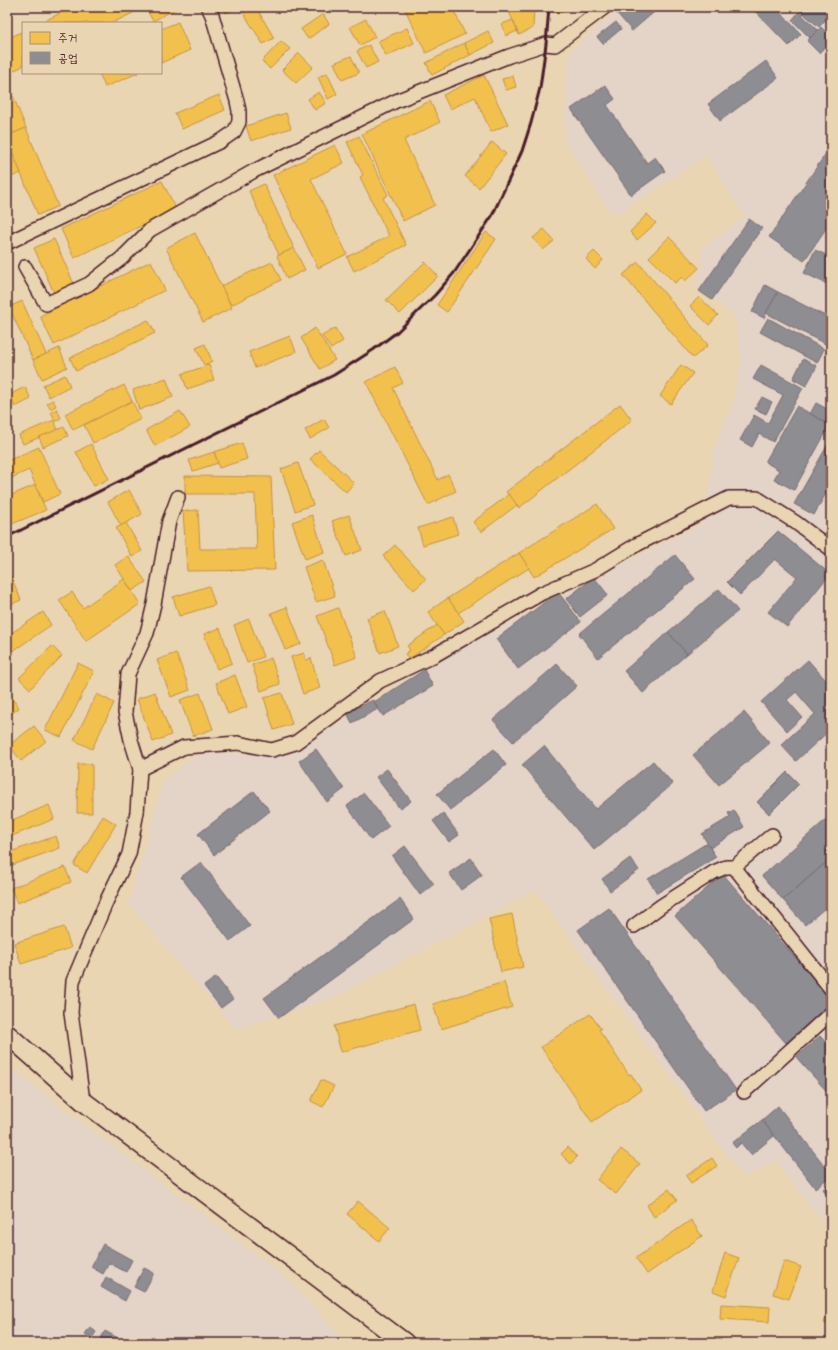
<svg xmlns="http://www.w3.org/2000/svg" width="838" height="1350" viewBox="0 0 838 1350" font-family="'Playpen Sans','Poor Story',sans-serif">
<rect width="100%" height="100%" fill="#ead5b3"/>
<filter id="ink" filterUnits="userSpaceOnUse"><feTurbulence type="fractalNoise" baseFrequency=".025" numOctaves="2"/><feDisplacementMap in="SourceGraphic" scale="8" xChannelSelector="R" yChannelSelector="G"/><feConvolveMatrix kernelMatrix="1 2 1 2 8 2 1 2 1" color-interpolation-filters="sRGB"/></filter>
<g filter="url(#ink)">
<g fill="#e4d3c7">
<polygon points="621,7 831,7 831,1223 822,1219 774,1161 744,1178 535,890 329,1000 235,1029 129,904 163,782 201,751 287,756 430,664 704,522 714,449 733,404 741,356 735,315 697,288 703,247 745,217 706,156 619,213 609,210 564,140 567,62 576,46"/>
<polygon points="7,1064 23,1078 284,1276 346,1343 7,1343"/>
</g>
<g fill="#f2c14e" stroke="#c09044">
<polygon points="73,7 130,7 133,13 112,23 40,23"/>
<polygon points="145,7 179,7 153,21"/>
<polygon points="222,7 236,7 226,13"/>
<polygon points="244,7 256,7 274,38 263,44 241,9"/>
<polygon points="404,7 452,7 465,34 426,53"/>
<polygon points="507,7 534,7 533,28 519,35"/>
<rect x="551" y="7" width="12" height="5"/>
<polygon points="323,14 329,24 308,39 301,29"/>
<polygon points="366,19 375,37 360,45 350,27"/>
<polygon points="513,20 517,31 506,36 502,24"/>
<polygon points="178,22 190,50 161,63 161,29"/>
<polygon points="407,28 414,43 386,56 378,41"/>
<polygon points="23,31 23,66 7,74 7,39"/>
<polygon points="488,31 494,43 470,55 464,43"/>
<polygon points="281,41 290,49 270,69 262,61"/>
<polygon points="464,43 470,55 432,75 426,63"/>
<polygon points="369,45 378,62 366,68 357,51"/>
<polygon points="299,53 313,67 296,83 282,70"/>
<polygon points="351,56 359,73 342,80 334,63"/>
<polygon points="99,73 138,73 105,87"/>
<polygon points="327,73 337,94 328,99 318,77"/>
<polygon points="484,75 508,124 491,132 475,97 450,109 443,95"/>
<polygon points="513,76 516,87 506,90 502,79"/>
<polygon points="319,92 326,103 315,110 308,99"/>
<polygon points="219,95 225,110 182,129 175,113"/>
<polygon points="13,96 26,128 7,136 7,98"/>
<polygon points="430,101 440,122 404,140 435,205 403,221 362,134"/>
<polygon points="286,113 291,128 251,141 246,126"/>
<polygon points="26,128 58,206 38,215 7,140 7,136"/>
<polygon points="359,136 388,195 383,198 406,245 354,271 347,257 389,236 360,177 363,175 347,142"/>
<polygon points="7,140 21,173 7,179"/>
<polygon points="492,142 506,154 479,188 465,176"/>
<polygon points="335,145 344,163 311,179 347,254 318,268 273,175"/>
<polygon points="162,181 176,209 74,258 61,229"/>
<polygon points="264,184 294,248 279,255 249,191"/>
<polygon points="647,214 656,223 637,240 630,232"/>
<polygon points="544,229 554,241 543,250 533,238"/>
<polygon points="486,232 496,239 447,312 437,305"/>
<polygon points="195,233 232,308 203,322 166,248"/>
<polygon points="669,237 699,268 685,281 682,277 675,283 649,257"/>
<polygon points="54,239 74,284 54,293 34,248"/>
<polygon points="294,248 305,270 287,279 277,256"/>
<polygon points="594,251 603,260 595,269 586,259"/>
<polygon points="151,261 165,290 54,345 40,316"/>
<polygon points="272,262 281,280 231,305 221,286"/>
<polygon points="425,262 438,276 400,314 386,300"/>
<polygon points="638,262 708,345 693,358 623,275"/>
<polygon points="699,297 718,315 709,325 690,306"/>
<polygon points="22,301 46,354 33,360 9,307"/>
<polygon points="148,320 155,333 76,371 70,358"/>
<polygon points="315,328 335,360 320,369 301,338"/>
<polygon points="335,328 343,341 331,349 322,336"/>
<polygon points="290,336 296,352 255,368 249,352"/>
<polygon points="205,344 212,361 204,365 196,348"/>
<polygon points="59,348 67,367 42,379 33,360"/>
<polygon points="209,365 214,380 187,389 182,374"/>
<polygon points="681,365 693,373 671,404 660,396"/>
<polygon points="395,367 403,383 393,388 438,480 448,474 456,491 428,505 366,382"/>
<polygon points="65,375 70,386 49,397 43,385"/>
<polygon points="166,378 173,397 139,410 133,390"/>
<polygon points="124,385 132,401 73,430 65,414"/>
<polygon points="25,387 31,399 15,407 9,395"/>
<polygon points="7,392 12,401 7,404"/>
<polygon points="53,400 56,406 50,409 47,403"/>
<polygon points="132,401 141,419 93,443 84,425"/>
<polygon points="620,404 632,420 519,508 506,492"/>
<polygon points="57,409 61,418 56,421 51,412"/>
<polygon points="180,411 190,427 155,446 146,430"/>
<polygon points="324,419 329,428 310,439 305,430"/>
<polygon points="54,420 58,430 23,444 19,435"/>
<polygon points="64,427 68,436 43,447 39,437"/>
<polygon points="242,443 247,459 219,468 214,452"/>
<polygon points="91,444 109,479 94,486 76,452"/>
<polygon points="39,447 60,494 43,502 29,470 7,480 7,461"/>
<polygon points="319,450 354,483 346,492 310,459"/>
<polygon points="214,452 218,463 193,471 189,460"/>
<polygon points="298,463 313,505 295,511 281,469"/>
<polygon points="185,476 271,477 275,570 187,571 183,511 198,510 200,549 257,549 255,494 185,494"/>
<polygon points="35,485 46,510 7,526 7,497"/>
<polygon points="129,490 142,514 121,526 108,502"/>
<polygon points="509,494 517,505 481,532 473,522"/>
<polygon points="597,504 613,529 534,577 519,553"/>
<polygon points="312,515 324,552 305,559 292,522"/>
<polygon points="349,515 362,550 346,556 332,521"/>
<polygon points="453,517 458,534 423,545 418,528"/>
<polygon points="126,523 142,551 132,557 116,528"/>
<polygon points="395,545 426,579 414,590 383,556"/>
<polygon points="519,553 529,568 458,613 448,598"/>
<polygon points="128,556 146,582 132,591 115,565"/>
<polygon points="323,560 335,596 316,602 304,567"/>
<polygon points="7,567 21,600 7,606"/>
<polygon points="124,579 140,604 86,641 59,600 72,592 83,608"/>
<polygon points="209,586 215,605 179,616 173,597"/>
<polygon points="448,598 464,621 444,635 428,612"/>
<polygon points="287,607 301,644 285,650 271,613"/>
<polygon points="338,608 357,657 335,665 317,616"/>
<polygon points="385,611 398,646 380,653 367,618"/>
<polygon points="43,612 51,625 7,655 7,636"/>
<polygon points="249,619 263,657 247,663 234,625"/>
<polygon points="437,625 444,635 409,659 405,654 410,650 407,646"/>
<polygon points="220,628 232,663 217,669 204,634"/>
<polygon points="52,646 62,656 30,689 19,678"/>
<polygon points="176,653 190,690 171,697 157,660"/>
<polygon points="304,653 306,660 311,658 320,688 303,694 291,657"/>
<polygon points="271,658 280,684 261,691 252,665"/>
<polygon points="78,663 94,671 61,737 45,730"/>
<polygon points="235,675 247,707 228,714 216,683"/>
<polygon points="8,692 19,708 7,717 7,693"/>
<polygon points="155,692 171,735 153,742 137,699"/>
<polygon points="200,693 213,729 193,736 180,700"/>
<polygon points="282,693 292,724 274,730 264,698"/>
<polygon points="97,694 114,703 92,749 74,740"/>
<polygon points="34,726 46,741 21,761 9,745"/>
<polygon points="78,764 92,764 92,813 77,813"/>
<polygon points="49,805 54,819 7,838 7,822"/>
<polygon points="103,816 116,824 87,873 74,865"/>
<polygon points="56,836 60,848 7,867 7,853"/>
<polygon points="65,867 71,882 17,903 11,888"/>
<polygon points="512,914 523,967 501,972 489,919"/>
<polygon points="64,927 71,948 21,964 14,943"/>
<polygon points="504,982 512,1007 441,1029 433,1004"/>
<polygon points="414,1004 420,1030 341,1052 334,1026"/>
<polygon points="590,1014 601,1029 599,1030 629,1075 631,1074 641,1090 592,1122 541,1047"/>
<polygon points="321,1080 334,1086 323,1107 311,1101"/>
<polygon points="568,1147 577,1157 571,1164 561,1154"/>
<polygon points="621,1149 640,1164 616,1194 597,1180"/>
<polygon points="712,1158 717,1166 691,1183 686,1176"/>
<polygon points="669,1189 677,1200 654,1217 647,1205"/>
<polygon points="358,1201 390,1228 379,1241 347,1214"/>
<polygon points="691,1220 702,1236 647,1274 636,1258"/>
<polygon points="725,1253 739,1258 726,1296 713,1291"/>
<polygon points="784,1261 801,1267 789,1299 773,1294"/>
<polygon points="721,1304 770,1307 769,1322 720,1319"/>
<polygon points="830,1306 831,1306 831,1326 824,1323"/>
</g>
<g fill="#8d8d92" stroke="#796c73">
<polygon points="621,7 660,7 632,31 616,12"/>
<polygon points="751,7 775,7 801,34 789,46"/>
<polygon points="796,7 821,7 830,15 819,27"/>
<polygon points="799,12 818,30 810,38 792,20"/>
<polygon points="616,22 621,29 603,44 597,37"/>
<polygon points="821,27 831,37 831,40 819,53 807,41"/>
<polygon points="766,61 778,78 720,121 708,104"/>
<polygon points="605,85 615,99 607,105 647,163 655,157 665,171 631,195 571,109"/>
<polygon points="831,146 831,221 804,261 769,237"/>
<polygon points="749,219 762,228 712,300 699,291"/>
<polygon points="815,250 831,257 831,286 804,273"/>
<polygon points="765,285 778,292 764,318 752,312"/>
<polygon points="778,292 831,319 831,347 766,313"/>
<polygon points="768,318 824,349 817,363 760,332"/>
<polygon points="803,359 817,366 806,386 793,379"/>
<polygon points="761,365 803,388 773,442 759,434 752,447 740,440 754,415 768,423 783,395 753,379"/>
<polygon points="762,397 772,402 766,414 755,409"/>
<polygon points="816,403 831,411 831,425 810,414"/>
<polygon points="797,406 830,425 794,490 774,479 779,470 765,462"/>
<polygon points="831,439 831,484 814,515 794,504"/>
<polygon points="778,531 830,574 787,627 768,612 797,577 775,559 740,595 727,582"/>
<polygon points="675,555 695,579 598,658 579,634"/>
<polygon points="594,577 608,595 580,617 566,599"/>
<polygon points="719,589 738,611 687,654 668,632"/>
<polygon points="558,592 581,622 518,669 496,639"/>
<polygon points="668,632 687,654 643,693 624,671"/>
<polygon points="808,660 831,686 831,729 796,761 781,745 815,714 796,692 787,700 802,717 787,731 761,702"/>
<polygon points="557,664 577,686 513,742 493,720"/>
<polygon points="424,670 433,686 383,716 374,702"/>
<polygon points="373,700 378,709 352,723 347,713"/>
<polygon points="744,712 770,743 719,785 693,755"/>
<polygon points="544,746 596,809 653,761 673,784 594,850 522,765"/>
<polygon points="316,749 344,789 327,802 299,761"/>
<polygon points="494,749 506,765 450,810 437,794"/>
<polygon points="387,769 411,801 400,809 376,777"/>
<polygon points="787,772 799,784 769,814 757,802"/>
<polygon points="254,791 270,811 214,855 198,834"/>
<polygon points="364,793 389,826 371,840 347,806"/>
<polygon points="734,810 744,827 710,848 702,834 730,817 728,813"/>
<polygon points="443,813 459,835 449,842 433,821"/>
<polygon points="831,815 831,858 783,900 762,876"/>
<polygon points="707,843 716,857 657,893 648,879"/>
<polygon points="405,846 434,884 420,895 392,856"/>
<polygon points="471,858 482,875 461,890 449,873"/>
<polygon points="630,858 639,870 610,891 602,879"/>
<polygon points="831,858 831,903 805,925 783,900"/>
<polygon points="201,862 250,926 230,941 181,877"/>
<polygon points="723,874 831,999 831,1003 786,1043 675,916"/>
<polygon points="400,899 414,919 279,1018 264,998"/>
<polygon points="609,908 736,1090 704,1111 578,930"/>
<polygon points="216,977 233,999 221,1008 204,986"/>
<polygon points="820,1036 831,1048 831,1096 796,1057"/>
<polygon points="778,1106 831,1174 831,1176 815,1188 762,1120"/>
<polygon points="762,1120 774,1136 751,1155 741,1143 736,1148 732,1143"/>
<polygon points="831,1182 831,1200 823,1189"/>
<polygon points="103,1244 132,1260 126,1272 109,1263 103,1274 91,1267"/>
<polygon points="144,1268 154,1273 144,1292 134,1287"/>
<polygon points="106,1277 130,1291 125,1301 101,1287"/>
<polygon points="90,1327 96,1332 92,1338 85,1334"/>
<polygon points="105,1331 118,1338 115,1343 109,1343 101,1338"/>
</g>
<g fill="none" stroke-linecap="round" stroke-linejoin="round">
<defs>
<g id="street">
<polyline points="7,243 221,141 234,132 239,122 239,111 237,101 212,15 208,7"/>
<polyline points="25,267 46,304 89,284 122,258 150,230 254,171 396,101 509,56 546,44 555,45 605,7"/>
<polyline points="140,769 131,740 125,712 128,674 147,633 154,604 169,521 178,497"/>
<polyline points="734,867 772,835"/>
<polyline points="634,926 661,906 714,872 726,867 734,867 831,989"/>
<polyline points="744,1092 831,1013"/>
<polyline points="83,1101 71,1013 73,981 107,900 129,854 137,812 140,769 184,747 238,743 272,750 295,743 380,681 435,655 542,593 595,570 636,545 729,498 757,498 795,522 831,549"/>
</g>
<polyline id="secondary" points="7,1034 83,1101 405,1343"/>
</defs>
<use href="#street" stroke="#4a1f2b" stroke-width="16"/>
<use href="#secondary" stroke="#4a1f2b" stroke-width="21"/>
<use href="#street" stroke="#ead5b3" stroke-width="13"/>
<use href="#secondary" stroke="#ead5b3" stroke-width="18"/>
<polyline stroke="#4a1f2b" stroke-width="3" points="7,537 334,375 373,350 397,332 435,295 454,273 492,216 522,151 531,123 540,88 546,44 549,7"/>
</g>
</g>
<rect width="838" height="1350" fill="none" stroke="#ead5b3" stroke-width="24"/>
<rect x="12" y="12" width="814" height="1326" fill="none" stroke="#4a1f2b" stroke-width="1.5" filter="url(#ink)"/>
<rect x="22" y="22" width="140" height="52" fill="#ead5b3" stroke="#aa8c7d"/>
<rect x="30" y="32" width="20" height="12" fill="#f2c14e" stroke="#aa8c7d"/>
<text x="58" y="42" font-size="12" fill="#4a1f2b">주거</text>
<rect x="30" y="52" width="20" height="12" fill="#8d8d92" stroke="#aa8c7d"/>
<text x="58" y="62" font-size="12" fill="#4a1f2b">공업</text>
</svg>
